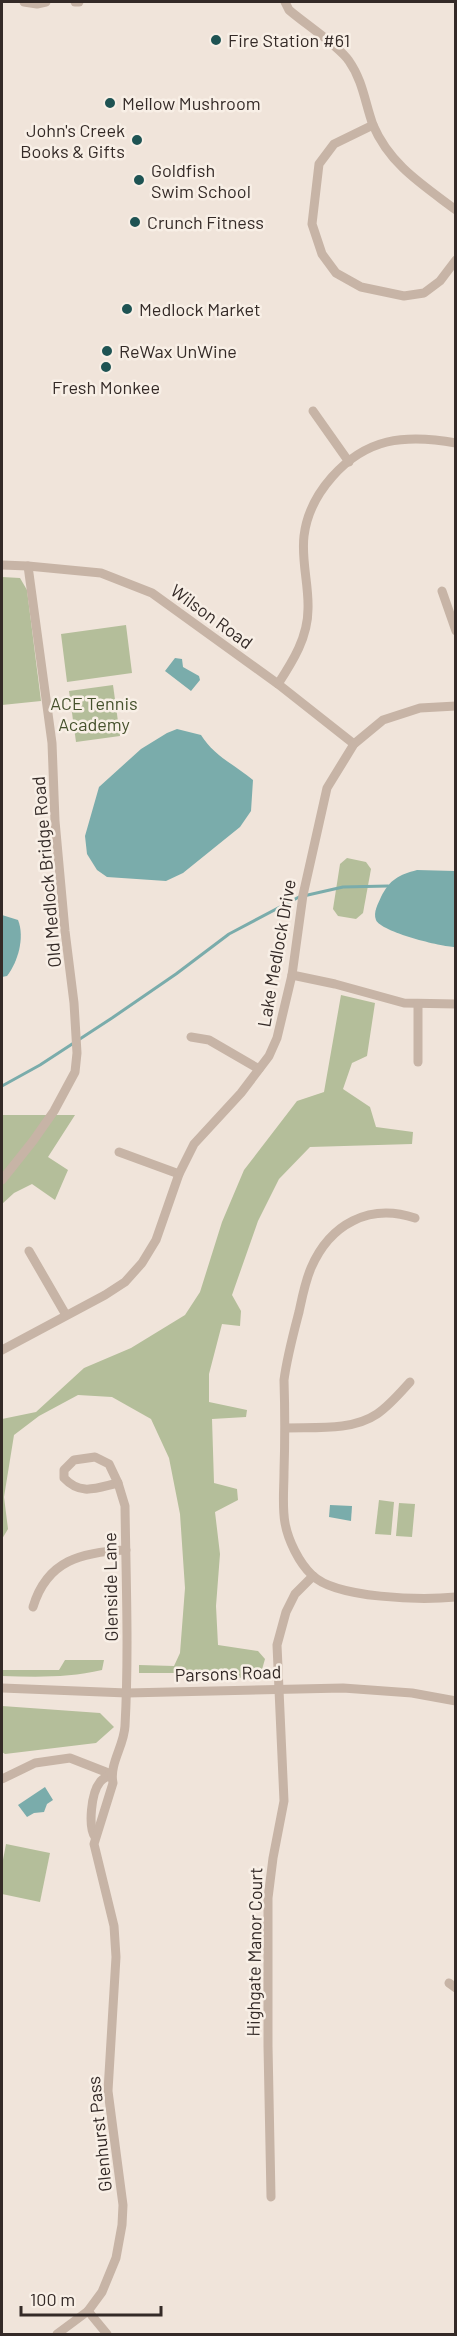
<svg xmlns="http://www.w3.org/2000/svg" width="457" height="2336" viewBox="0 0 457 2336" font-family="Barlow,sans-serif">
<rect width="100%" height="100%" fill="#f0e4da"/>
<g fill="#b4be9a">
<polygon points="2,577 20,578 27,590 41,701 2,705"/>
<polygon points="126,625 132,673 67,682 61,634"/>
<polygon points="113,685 120,736 76,742 69,691"/>
<polygon points="347,858 366,862 371,869 363,913 356,919 338,916 333,909 340,864"/>
<polygon points="341,995 375,1003 367,1056 352,1063 343,1089 370,1107 376,1127 413,1132 412,1144 310,1147 279,1179 258,1221 232,1295 241,1311 240,1326 222,1324 209,1374 209,1402 247,1410 246,1417 212,1419 214,1483 237,1489 238,1500 215,1512 220,1554 216,1606 218,1645 258,1651 265,1659 261,1673 235,1679 174,1673 139,1673 139,1665 174,1666 180,1653 185,1588 180,1514 169,1458 151,1419 112,1397 78,1395 39,1416 14,1435 4,1497 8,1529 2,1539 2,1419 36,1412 84,1368 131,1348 185,1315 200,1292 222,1222 244,1170 297,1101 324,1092"/>
<polygon points="2,1115 75,1115 48,1157 68,1170 55,1200 32,1184 14,1193 2,1204"/>
<polygon points="379,1500 394,1502 391,1535 375,1534"/>
<polygon points="399,1503 415,1504 412,1537 396,1536"/>
<path d="M65,1660H104L102,1670C68,1678 36,1677 2,1676V1670H59Z"/>
<polygon points="2,1706 100,1713 114,1727 96,1743 5,1754 2,1752"/>
<polygon points="6,1844 50,1853 40,1902 2,1894 2,1865"/>
</g>
<g fill="#7aacab">
<polygon points="175,658 182,659 183,667 199,676 200,680 191,691 165,671"/>
<path d="M177,729L201,735C214,756 235,765 253,780L251,811L240,827L183,873L166,881L107,877L97,870L87,854L85,836L99,787L141,749L167,733Z"/>
<path d="M417,870L455,871V947C442,947 381,932 376,920C373,912 378,904 381,897C390,879 399,875 417,870Z"/>
<path d="M2,915L18,920C25,937 18,962 7,976L2,977Z"/>
<polygon points="330,1505 352,1506 351,1521 329,1517"/>
<polygon points="45,1787 53,1800 47,1804 44,1812 34,1813 27,1817 18,1805"/>
</g>
<g fill="none" stroke-linecap="round" stroke-linejoin="round">
<polyline stroke="#7aacab" stroke-width="3" points="2,1086 40,1065 112,1018 176,974 229,934 299,897 343,887 388,886"/>
<g stroke="#c7b4a6" stroke-width="9">
<polyline points="24,2 37,4 46,2"/>
<polyline points="75,2 79,2"/>
<path d="M285,2L289,10C304,23 340,47 349,61C363,81 365,103 373,125C390,165 423,185 456,210"/>
<polyline points="373,125 334,144 319,164 312,224 322,254 336,273 361,287 404,296 424,293 440,281 456,260"/>
<polyline points="313,411 349,462"/>
<polyline points="2,565 28,566 101,573 152,593 278,684 354,744"/>
<polyline points="442,591 456,631"/>
<path d="M278,684C293,661 308,637 308,609C309,585 301,560 304,536C309,494 346,452 387,442C409,437 434,439 456,443"/>
<polyline points="292,975 335,984 404,1003 456,1004"/>
<polyline points="191,1037 209,1040 259,1069"/>
<polyline points="418,1062 418,1004"/>
<polyline points="119,1152 179,1174"/>
<polyline points="2,1180 33,1141 54,1111 75,1072 77,1053 74,1003 65,931 55,821 52,743 28,566"/>
<path d="M415,1218C369,1203 330,1224 311,1268C305,1282 302,1298 299,1312C293,1335 287,1357 284,1380C285,1411 285,1441 284,1472C284,1488 282,1507 285,1523C288,1540 299,1563 312,1575C336,1599 423,1600 456,1597"/>
<polyline points="29,1251 66,1315"/>
<polyline points="2,1350 105,1295 125,1282 142,1263 156,1240 179,1174 194,1144 241,1093 269,1056 277,1038 292,975 303,895 327,788 354,744 383,720 420,708 456,706"/>
<path d="M286,1428C315,1427 352,1431 377,1414C389,1406 400,1393 410,1382"/>
<path d="M95,1457L109,1464L118,1483C96,1488 81,1496 64,1478V1470L74,1460Z"/>
<path d="M33,1607C47,1560 82,1552 126,1550"/>
<polyline points="2,1688 127,1693 343,1688 412,1693 456,1701"/>
<polyline points="2,1779 35,1763 70,1758 111,1774"/>
<path d="M95,1837C88,1827 91,1793 100,1782C102,1779 108,1776 111,1774"/>
<polyline points="449,1983 456,1988"/>
<polyline points="271,2197 268,2046 268,1898 273,1858 284,1801 277,1645 286,1612 295,1594 313,1576"/>
<polyline points="88,2311 107,2334"/>
<path d="M57,2334L88,2311L102,2292L116,2258L122,2225L123,2205L108,2091L116,1957L114,1926L94,1844L113,1783C109,1764 124,1746 125,1726C129,1653 126,1580 125,1506L118,1483"/>
</g>
</g>
<g fill="#1e5353" stroke="#f8efe6" stroke-width="2">
<circle cx="216" cy="40" r="6"/>
<circle cx="110" cy="103" r="6"/>
<circle cx="137" cy="140" r="6"/>
<circle cx="139" cy="180" r="6"/>
<circle cx="135" cy="222" r="6"/>
<circle cx="127" cy="309" r="6"/>
<circle cx="107" cy="351" r="6"/>
<circle cx="106" cy="367" r="6"/>
</g>
<g text-anchor="middle" dominant-baseline="central" stroke-width="5" stroke-linejoin="round" paint-order="stroke">
<g font-size="18" fill="#342a27" stroke="#f8efe6" text-anchor="start">
<text x="228" y="40">Fire Station #61</text>
<text x="122" y="103">Mellow Mushroom</text>
<text x="125" y="130" text-anchor="end">John's Creek<tspan x="125" dy="21">Books &amp; Gifts</tspan></text>
<text x="151" y="170">Goldfish<tspan x="151" dy="21">Swim School</tspan></text>
<text x="147" y="222">Crunch Fitness</text>
<text x="139" y="309">Medlock Market</text>
<text x="119" y="351">ReWax UnWine</text>
<text x="106" y="387" text-anchor="middle">Fresh Monkee</text>
</g>
<g font-size="18" fill="#342a27" stroke="#f8efe6">
<text transform="translate(212 616) rotate(36)">Wilson Road</text>
<text transform="translate(46 872) rotate(-95)">Old Medlock Bridge Road</text>
<text transform="translate(276 953) rotate(-80)">Lake Medlock Drive</text>
<text transform="translate(110 1587) rotate(-91)">Glenside Lane</text>
<text transform="translate(228 1673) rotate(-2)">Parsons Road</text>
<text transform="translate(254 1952) rotate(-89)">Highgate Manor Court</text>
<text transform="translate(99 2134) rotate(-96)">Glenhurst Pass</text>
</g>
<g font-size="18" fill="#45512c" stroke="#f8efe6">
<text x="94" y="703">ACE Tennis<tspan x="94" dy="21">Academy</tspan></text>
</g>
</g>
<rect width="457" height="2336" fill="none" stroke="#342a27" stroke-width="6"/>
<path d="M21 2306v9h140v-9" fill="none" stroke="#342a27" stroke-width="3"/>
<text x="30" y="2306" font-size="18" fill="#342a27" stroke="#f8efe6" stroke-width="4.5" paint-order="stroke">100 m</text>
</svg>
